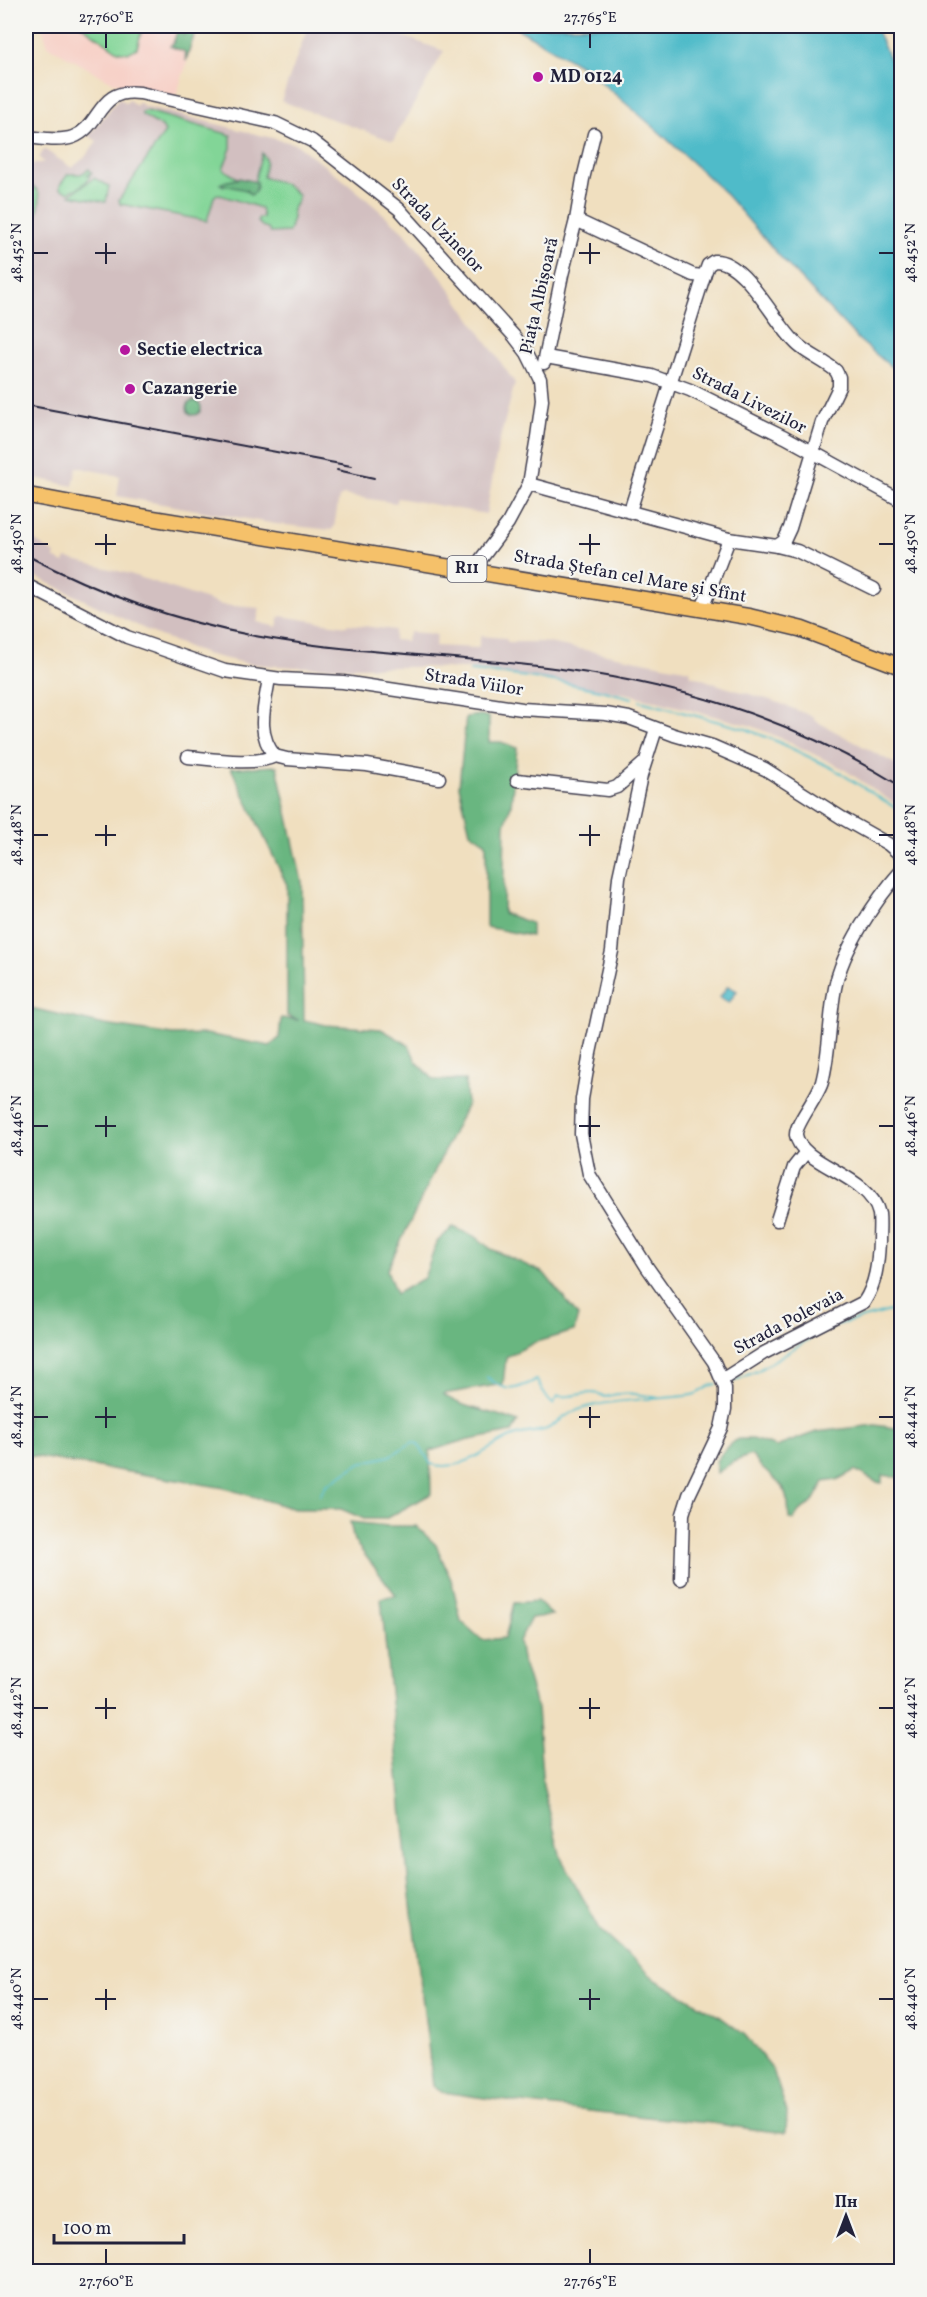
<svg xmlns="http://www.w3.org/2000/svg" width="927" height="2297" viewBox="0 0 927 2297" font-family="Vollkorn,serif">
<rect width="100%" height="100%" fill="#f6f6f2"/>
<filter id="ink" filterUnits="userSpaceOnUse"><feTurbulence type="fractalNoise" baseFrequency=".0167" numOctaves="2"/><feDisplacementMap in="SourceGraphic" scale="12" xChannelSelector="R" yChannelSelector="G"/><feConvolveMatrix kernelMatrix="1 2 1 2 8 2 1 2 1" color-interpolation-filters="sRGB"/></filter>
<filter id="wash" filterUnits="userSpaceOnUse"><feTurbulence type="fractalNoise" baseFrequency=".008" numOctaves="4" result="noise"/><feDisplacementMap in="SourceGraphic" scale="24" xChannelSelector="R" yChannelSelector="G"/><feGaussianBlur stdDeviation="1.35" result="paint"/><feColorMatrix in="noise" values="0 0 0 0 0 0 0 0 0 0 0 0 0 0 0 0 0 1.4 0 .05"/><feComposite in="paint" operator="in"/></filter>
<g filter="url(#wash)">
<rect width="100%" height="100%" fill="#f0dfbf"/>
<polygon fill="#f7d1c8" points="42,26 199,26 176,96 114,83 48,46"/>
<g fill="#d2bfc0">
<polygon points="308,26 374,26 444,51 393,141 281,101"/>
<polygon points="119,98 126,103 129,100 136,106 139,102 144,106 296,144 350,185 403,231 441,276 515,383 498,446 486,514 398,498 396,503 343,495 339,498 334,527 331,530 276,524 117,496 120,476 77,467 73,486 26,476 26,166 44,162 39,158 44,149 72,168 85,157 97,141 89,136"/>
<polygon points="26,535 55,554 54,558 64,563 66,558 130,574 222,605 260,608 257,622 277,627 280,616 347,626 348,624 395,630 394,640 406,641 410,632 437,634 435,646 478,648 481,636 505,638 508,642 543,642 690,670 691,675 725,687 774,701 814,717 814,720 901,767 901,808 842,768 783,739 752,726 629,694 469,668 464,669 421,667 295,667 249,664 205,654 155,634 26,572"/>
</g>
<g fill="#82d597" stroke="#527c69" stroke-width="1.5">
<polygon points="82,26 143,26 137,48 128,53 118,51"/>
<path d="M147,111L231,135V148L223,169L237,178L233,182L227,181L223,186C232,186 243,186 249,193L257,188L255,179L262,153C269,160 264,169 263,177L285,184L298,195L297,202L292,210L293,218L289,232L270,233L268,228L262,226L258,222V219L263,218L261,208L217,194L214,197L207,221L120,204L119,200L165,132L162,127L142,115V112Z"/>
<path d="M89,169L92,173L87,175L90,176C86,184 77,189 69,192L60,189V185L68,174H81Z"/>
<polygon points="94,178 109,186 106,202 70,195"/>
<path d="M26,185C47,186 39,211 34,224L26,229Z"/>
</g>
<g fill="#69b680" stroke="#466c5e" stroke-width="1.5">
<polygon points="192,26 197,26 186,61 185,52 170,46 173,44 177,31 184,35"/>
<path d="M239,178L257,182L255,192L251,195L246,190L220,184C224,180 233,181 239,178Z"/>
<circle cx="194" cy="408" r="7"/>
<polygon points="481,715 489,717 489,742 501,742 517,748 511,805 505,825 503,913 531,923 531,936 486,927 486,843 470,832 459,786 466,717"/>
<path d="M277,766L302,882L304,1020L326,1025L381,1029L409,1045L416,1061L434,1080H465L467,1104L387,1270L396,1294L424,1278L437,1242L453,1227L476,1237L491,1249L544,1273L578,1316L574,1331L536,1342L506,1357L503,1384L443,1394C464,1410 494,1411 518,1422L512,1432L459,1442L430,1451L431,1494L385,1519H364L341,1509H294L225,1488L26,1455V1007L105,1025L173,1035L206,1034L270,1046L279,1038L281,1018L299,1020L287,1016V885L231,768Z"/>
<polygon points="875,1425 901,1429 901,1484 897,1477 882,1475 882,1483 876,1482 855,1470 837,1480 824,1482 812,1503 799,1511 794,1520 789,1519 788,1503 783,1487 762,1468 751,1455 733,1462 717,1473 716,1461 727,1447 738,1439 753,1439 776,1447 816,1432"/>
<path d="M350,1522L388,1526H416L436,1545L452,1582L461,1621L482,1640L505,1638L514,1603L537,1601L552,1615L531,1618L519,1641L522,1659L537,1709L543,1786L561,1858L601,1931L656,1980L719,2016L745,2035L773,2070L787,2112L786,2132C757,2132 728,2124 699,2122C613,2114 528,2105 443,2092L433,2086L409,1888L381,1598L396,1595L354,1541Z"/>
</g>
<g fill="#4fbbc9" stroke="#386e82" stroke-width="1.5">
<polygon points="513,26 875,26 888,56 901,77 901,375 859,340 783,260 723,191 656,129 583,67"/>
<polygon points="728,986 737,991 729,1003 720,997"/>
</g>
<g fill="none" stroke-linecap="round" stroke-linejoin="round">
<g stroke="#4fbbc9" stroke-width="2">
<path d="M470,671C524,675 580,684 632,698"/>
<polyline points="640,701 746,729 776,741 834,769 902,812"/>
<path d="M487,1377C506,1393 514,1391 536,1380C542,1387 545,1399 553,1404L558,1396C574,1399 590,1387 605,1397C624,1391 639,1394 658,1398"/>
<polyline points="729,1383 757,1371 819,1333 840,1324 902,1308"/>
<path d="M320,1495L326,1485L360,1463L390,1456L413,1442L418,1444L431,1464C462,1473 484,1449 511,1437C523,1432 537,1433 547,1429C553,1426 560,1420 566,1416C574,1411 586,1407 596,1405C627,1398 660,1400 692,1395C701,1393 707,1385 716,1384"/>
</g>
</g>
</g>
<g filter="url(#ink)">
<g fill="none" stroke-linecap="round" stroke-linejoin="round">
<defs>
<g id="minor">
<path d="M26,137C40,138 59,142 73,137C102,126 97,87 140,93L275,123L312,141L399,209L514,336L527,353L540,379L542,400L537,437L529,484L508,523L481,559L478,571"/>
<path d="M576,220L693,275L704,276L708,265L714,261C745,259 775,325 798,345C809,355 825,361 836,371L839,377V387L822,422L790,528L784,541L777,546"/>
<polyline points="546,357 652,376 690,390 785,437 902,501"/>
<polyline points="544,363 562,275 576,220 583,179 594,134"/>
<polyline points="529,484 729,539 777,546 797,551 874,589"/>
<polyline points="630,511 704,276"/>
<polyline points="26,585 127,637 225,671 281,679 343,682 522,709 606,714 629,718 674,735 712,746 765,769 842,818 888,844 902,856"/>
<polyline points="702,609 729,539"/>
<path d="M269,678C265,706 255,732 275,756L287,759L367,765L439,778"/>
<polyline points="656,729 641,776 619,877 612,951 590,1053 582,1099 581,1134 589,1174 647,1267 714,1362 725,1388 725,1409 721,1428 689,1495 683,1514 681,1579"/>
<path d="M188,757C211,759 254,766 275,756"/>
<polyline points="517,780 608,790 617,787 644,763"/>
<polyline points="777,1220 794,1167 806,1152"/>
<path d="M723,1379L764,1353L864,1302C876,1284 878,1263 879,1242C879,1233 880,1223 879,1214C870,1174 801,1166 796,1135C795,1124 818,1097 822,1082C830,1052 829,1019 835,988C842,950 876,899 902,870"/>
</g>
<polyline id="major" points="26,495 139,516 751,617 801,629 902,667"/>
</defs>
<use href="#minor" stroke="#413e4f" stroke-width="15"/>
<use href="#major" stroke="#413e4f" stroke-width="18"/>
<use href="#minor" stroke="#fff" stroke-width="12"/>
<use href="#major" stroke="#f5c16b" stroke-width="15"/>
<g stroke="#22223b" stroke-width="2">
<polyline points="26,405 351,466"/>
<polyline points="337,470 374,478"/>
<path d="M26,555C98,593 175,621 255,636C348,653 444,655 538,666C673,682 786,715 902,787"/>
</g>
</g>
</g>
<path fill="none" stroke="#22223b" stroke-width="2" d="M106,33V48M590,33V48M106,243V264M590,243V264M33,253H48M95,253H116M579,253H600M879,253H894M106,534V555M590,534V555M33,544H48M95,544H116M579,544H600M879,544H894M106,825V846M590,825V846M33,835H48M95,835H116M579,835H600M879,835H894M106,1116V1137M590,1116V1137M33,1126H48M95,1126H116M579,1126H600M879,1126H894M106,1407V1428M590,1407V1428M33,1417H48M95,1417H116M579,1417H600M879,1417H894M106,1698V1719M590,1698V1719M33,1708H48M95,1708H116M579,1708H600M879,1708H894M106,1989V2010M590,1989V2010M33,1999H48M95,1999H116M579,1999H600M879,1999H894M106,2249V2264M590,2249V2264"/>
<g fill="#b5179e" stroke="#f6f6f2" stroke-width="2">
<circle cx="538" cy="77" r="6"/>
<circle cx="125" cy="350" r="6"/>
<circle cx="130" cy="389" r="6"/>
</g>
<g text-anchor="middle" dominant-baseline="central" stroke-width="4.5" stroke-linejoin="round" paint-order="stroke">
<rect fill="#f6f6f2" stroke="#626272" stroke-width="1.5" x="447.5" y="556" width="39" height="26" rx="4.5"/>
<g font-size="16" font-weight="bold" fill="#22223b">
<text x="467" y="569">R11</text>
</g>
<g font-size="18" font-weight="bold" fill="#22223b" stroke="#f6f6f2" text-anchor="start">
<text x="550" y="77">MD 0124</text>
<text x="137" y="350">Sectie electrica</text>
<text x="142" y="389">Cazangerie</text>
</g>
<g font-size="18" fill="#22223b" stroke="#f6f6f2">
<text transform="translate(437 226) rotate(46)">Strada Uzinelor</text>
<text transform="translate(540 296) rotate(-77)">Piața Albișoară</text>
<text transform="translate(749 401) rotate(27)">Strada Livezilor</text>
<text transform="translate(630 577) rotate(10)">Strada Ştefan cel Mare şi Sfînt</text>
<text transform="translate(474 683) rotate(9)">Strada Viilor</text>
<text transform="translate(789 1322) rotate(-28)">Strada Polevaia</text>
</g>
</g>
<rect width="927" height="2297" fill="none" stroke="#f6f6f2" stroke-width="66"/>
<g transform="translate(846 2216)" stroke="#f6f6f2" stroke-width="4.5" paint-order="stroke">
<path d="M0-4.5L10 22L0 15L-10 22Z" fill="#22223b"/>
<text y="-9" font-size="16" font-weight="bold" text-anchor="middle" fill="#22223b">Пн</text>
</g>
<path d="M54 2234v9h130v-9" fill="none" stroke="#22223b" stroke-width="3"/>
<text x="63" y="2234" font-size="18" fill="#22223b" stroke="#f6f6f2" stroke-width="4.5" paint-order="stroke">100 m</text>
<rect x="33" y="33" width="861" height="2231" fill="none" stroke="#22223b" stroke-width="2"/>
<g font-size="15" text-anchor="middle" fill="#22223b">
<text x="106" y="22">27.760°E</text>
<text x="590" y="22">27.765°E</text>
<text transform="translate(16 253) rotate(-90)" y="5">48.452°N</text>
<text transform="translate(910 253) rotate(-90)" y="5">48.452°N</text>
<text transform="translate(16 544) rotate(-90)" y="5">48.450°N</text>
<text transform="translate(910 544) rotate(-90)" y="5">48.450°N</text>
<text transform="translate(16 835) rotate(-90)" y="5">48.448°N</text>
<text transform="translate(910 835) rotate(-90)" y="5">48.448°N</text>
<text transform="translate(16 1126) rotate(-90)" y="5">48.446°N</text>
<text transform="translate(910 1126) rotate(-90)" y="5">48.446°N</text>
<text transform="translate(16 1417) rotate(-90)" y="5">48.444°N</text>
<text transform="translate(910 1417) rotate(-90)" y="5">48.444°N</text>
<text transform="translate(16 1708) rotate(-90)" y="5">48.442°N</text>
<text transform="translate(910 1708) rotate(-90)" y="5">48.442°N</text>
<text transform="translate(16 1999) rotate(-90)" y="5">48.440°N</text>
<text transform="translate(910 1999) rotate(-90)" y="5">48.440°N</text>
<text x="106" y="2286">27.760°E</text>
<text x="590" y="2286">27.765°E</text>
</g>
</svg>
